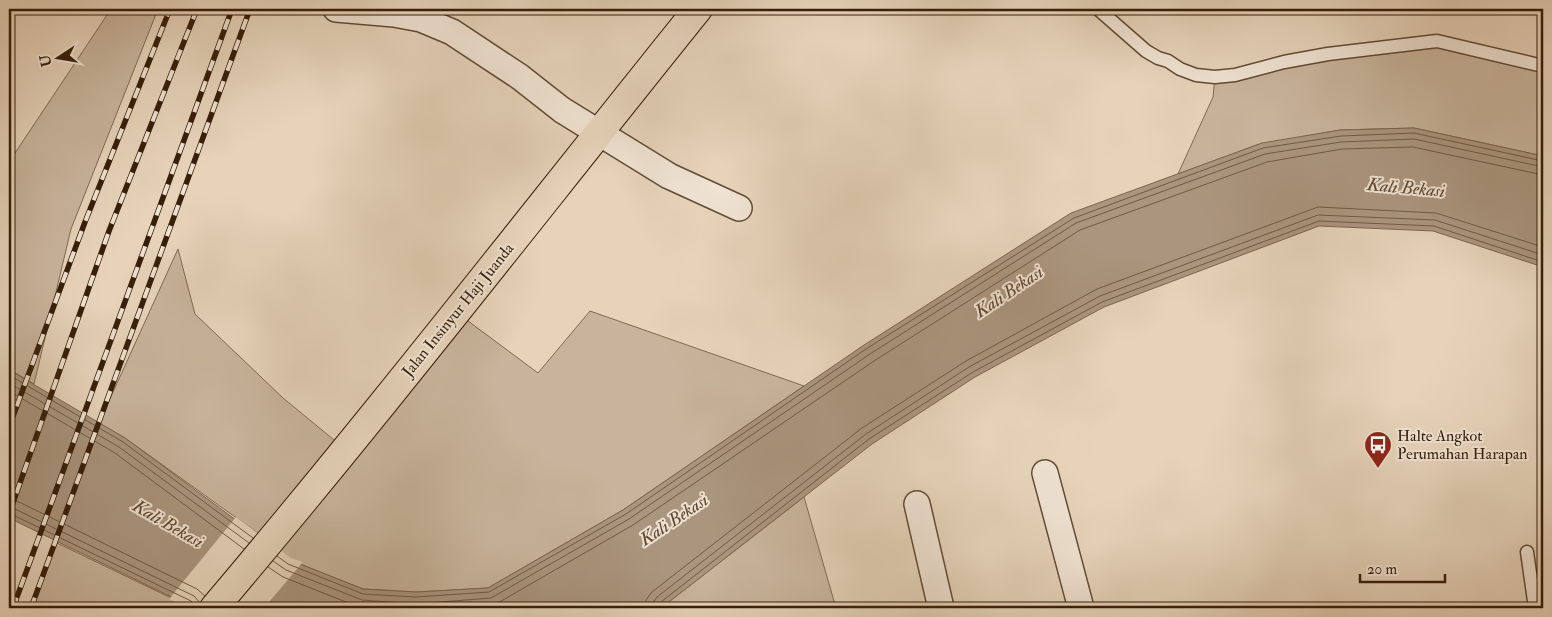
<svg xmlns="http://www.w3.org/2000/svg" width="1552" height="617" viewBox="0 0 1552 617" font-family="'IM FELL Double Pica',serif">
<rect width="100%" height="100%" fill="#e6d3ba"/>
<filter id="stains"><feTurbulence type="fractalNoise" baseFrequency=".004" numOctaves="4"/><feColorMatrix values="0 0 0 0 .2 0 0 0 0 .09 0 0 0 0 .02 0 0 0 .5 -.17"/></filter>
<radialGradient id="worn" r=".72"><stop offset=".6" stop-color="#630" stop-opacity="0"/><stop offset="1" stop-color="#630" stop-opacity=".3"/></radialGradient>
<g fill="#c8b49c" stroke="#7f6952">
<polygon points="111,9 158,9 71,229 34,384 9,369 9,162"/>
<polygon points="1437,41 1543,66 1543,156 1414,128 1340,130 1257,145 1178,174 1213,97 1215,77"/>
<polygon points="178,249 195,314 283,398 345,449 456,312 538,373 590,311 804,386 623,510 488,588 416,592 363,589 290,560 270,542 125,438 99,423"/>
<polygon points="804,497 836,608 661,608"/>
<polygon points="55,542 192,608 45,608 33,601"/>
</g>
<polygon fill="#aa957e" stroke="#7c654f" points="1414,128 1543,156 1543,267 1433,231 1319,226 1104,307 975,377 872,444 661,608 194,608 9,518 9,370 125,438 290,560 363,589 416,592 488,588 623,510 864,345 1071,213 1262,143 1340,130"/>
<polygon fill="#e6d3ba" points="236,517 291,558 303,562 264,608 188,608 169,599"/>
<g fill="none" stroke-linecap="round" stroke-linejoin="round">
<g stroke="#705a44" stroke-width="1">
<polyline points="9,375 123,442 253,538"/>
<polyline points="9,383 119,447 249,543"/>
<polyline points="9,391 115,453 244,549"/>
<polyline points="9,500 19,502 197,589 205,596"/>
<polyline points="9,508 15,509 194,596 200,603"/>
<polyline points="9,514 13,515 191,601 194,604 195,608"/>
<polyline points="277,556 288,564 363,594 416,597 489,592 626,514 866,349 1074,218 1263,148 1341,136 1414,133 1543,161"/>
<polyline points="273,561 286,570 362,600 416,604 491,598 629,519 870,354 1076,223 1265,154 1341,142 1414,139 1543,167"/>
<polyline points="268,567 283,577 356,606 374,608"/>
<polyline points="461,608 490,606 496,604 633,525 874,361 1080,230 1267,162 1342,149 1413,147 1543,175"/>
<polyline points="645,608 646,600 652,592 862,428 966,361 1097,289 1318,207 1436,213 1543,247"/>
<polyline points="652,608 653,603 657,597 866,434 969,367 1100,296 1318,215 1435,220 1543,255"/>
<polyline points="658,608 661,602 869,439 973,372 1102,302 1319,221 1434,226 1543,262"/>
</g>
<defs>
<g id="service">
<polyline points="1098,9 1146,51 1158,58 1168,61 1180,69 1196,75 1215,77 1235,75 1284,62 1328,54 1437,41 1543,66"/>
<polyline points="1527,552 1535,608"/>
</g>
<g id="minor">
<polyline points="336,9 394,14 421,19 452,32 520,77 562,110 669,176 739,208"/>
<polyline points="1045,473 1081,608"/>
<polyline points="917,504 941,608"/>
</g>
<path id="primary" d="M214,608C380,412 537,209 698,9"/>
</defs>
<use href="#service" stroke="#624b35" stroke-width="15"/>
<use href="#minor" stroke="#624b35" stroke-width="28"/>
<use href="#primary" stroke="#361e09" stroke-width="30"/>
<use href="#service" stroke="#efe2d2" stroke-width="12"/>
<use href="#minor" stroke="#efe2d2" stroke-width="25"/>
<use href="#primary" stroke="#e6d3ba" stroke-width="28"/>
<defs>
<g id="rail">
<polyline points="9,427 85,222 170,9"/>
<polyline points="9,514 109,231 197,9"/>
<polyline points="13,608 232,9"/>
<polyline points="31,608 250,9"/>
</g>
</defs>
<use href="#rail" stroke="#361e09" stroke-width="5.5"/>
<use href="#rail" stroke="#efe2d2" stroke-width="4" stroke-dasharray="11" stroke-linecap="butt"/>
</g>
<defs>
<symbol id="bus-pin" viewBox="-11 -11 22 30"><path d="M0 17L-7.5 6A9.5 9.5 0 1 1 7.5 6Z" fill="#8f2418" stroke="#efe2d2"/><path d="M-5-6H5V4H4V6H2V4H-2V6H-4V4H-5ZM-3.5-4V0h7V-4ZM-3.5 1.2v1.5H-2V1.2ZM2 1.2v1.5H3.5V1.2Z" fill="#fff"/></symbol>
</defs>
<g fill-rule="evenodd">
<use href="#bus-pin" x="1362" y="429" width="32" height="43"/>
</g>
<g text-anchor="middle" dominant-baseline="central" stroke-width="4" stroke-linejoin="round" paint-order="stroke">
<g font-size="16" fill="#361e09" stroke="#efe2d2">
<text transform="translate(458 310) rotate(-51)">Jalan Insinyur Haji Juanda</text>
</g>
<g font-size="16" fill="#361e09" stroke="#efe2d2" text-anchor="start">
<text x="1397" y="436">Halte Angkot<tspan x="1397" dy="18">Perumahan Harapan</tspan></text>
</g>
<g font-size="18" font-style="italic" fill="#5f4832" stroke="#efe2d2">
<text transform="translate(1406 188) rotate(5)">Kali Bekasi</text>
<text transform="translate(1009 292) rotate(-34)">Kali Bekasi</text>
<text transform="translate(674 520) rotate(-34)">Kali Bekasi</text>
<text transform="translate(168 524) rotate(30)">Kali Bekasi</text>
</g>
</g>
<rect width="1552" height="617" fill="none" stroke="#e6d3ba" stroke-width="30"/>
<rect x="10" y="10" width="1532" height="597" fill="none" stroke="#361e09" stroke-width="2.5"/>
<rect x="15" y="15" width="1522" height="587" fill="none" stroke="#361e09"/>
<g transform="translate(58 58) rotate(258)" stroke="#efe2d2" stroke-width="4" paint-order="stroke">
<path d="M0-4L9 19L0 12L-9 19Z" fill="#361e09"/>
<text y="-8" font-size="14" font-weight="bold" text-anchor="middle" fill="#361e09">U</text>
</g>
<path d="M1360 574v8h85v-8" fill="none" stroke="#361e09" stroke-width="2.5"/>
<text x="1367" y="574" font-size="15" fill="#361e09" stroke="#efe2d2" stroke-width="4" paint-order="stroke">20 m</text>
<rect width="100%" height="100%" filter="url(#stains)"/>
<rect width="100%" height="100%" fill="url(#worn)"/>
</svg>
